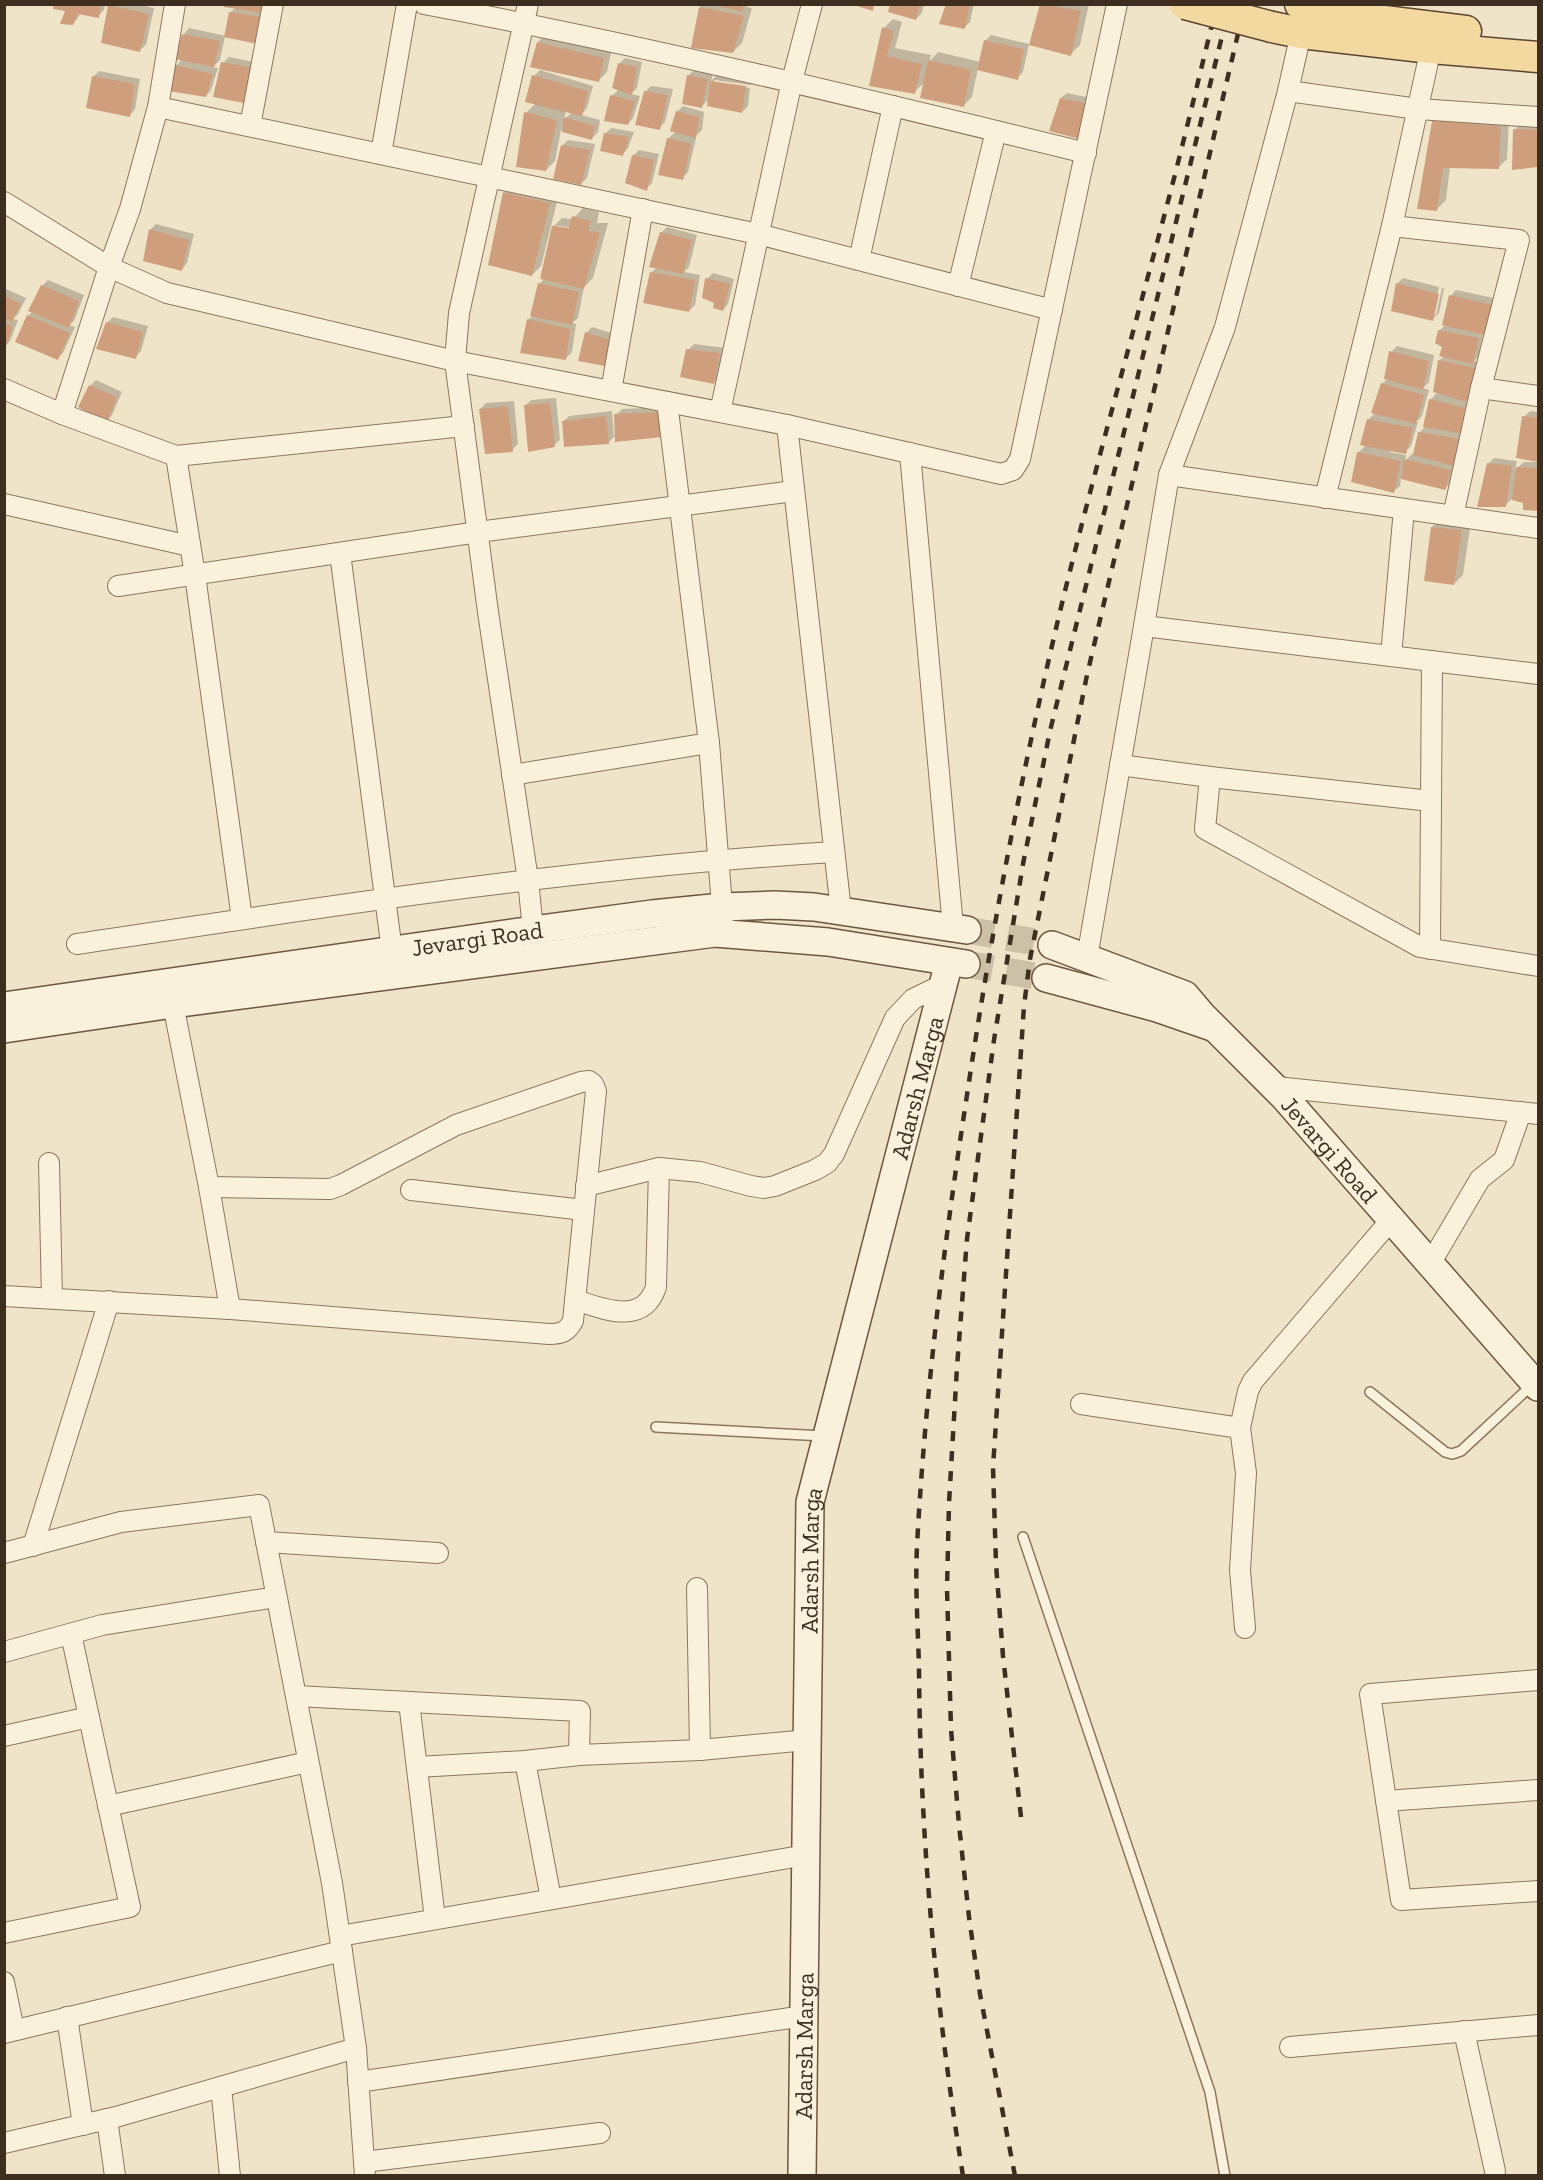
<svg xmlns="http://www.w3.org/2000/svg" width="1543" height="2180" viewBox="0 0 1543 2180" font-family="'Zilla Slab',serif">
<rect width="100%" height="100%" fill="#f0e4c8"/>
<g fill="#0003" fill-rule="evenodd">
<polygon points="56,4 105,4 104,10 98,16 81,13 73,24 67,10"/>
<polygon points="111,4 137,4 154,8 146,45 140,50 110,6"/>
<polygon points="703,4 748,4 747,7 752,8 742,43 733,52 700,7"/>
<polygon points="892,4 924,4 922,13 916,19"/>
<polygon points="948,4 974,4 970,22 964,28"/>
<polygon points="1041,4 1089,4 1080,45 1071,54"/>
<polygon points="236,7 267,12 262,37 225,36 220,60 213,67 218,68 211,90 206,96 176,66 182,59 184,34 189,28 226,36 230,13"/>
<polygon points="893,19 902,22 895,48 931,55 929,62 938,52 981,62 985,41 991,35 1029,44 1023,72 1017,78 978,68 972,97 963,106 925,82 914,92 871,85 884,28"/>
<polygon points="547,33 612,49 607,72 598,81 538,42"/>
<polygon points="229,57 260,63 254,97 223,63"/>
<polygon points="625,58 642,62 637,88 631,94 640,96 633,118 628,124 612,96 619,89 620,63"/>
<path d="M540,70L593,86L587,108L581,115L600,120L598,132L592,138L561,130L555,161L546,170L526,113L536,103L534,76ZM566,110L572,112L564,120Z"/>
<polygon points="694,70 713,74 711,81 717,75 751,81 751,85 714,80 714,83 750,88 748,106 742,112 709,99 701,107 688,76"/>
<polygon points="99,71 140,79 135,109 130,115 93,77"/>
<polygon points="651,86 673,89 665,122 659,128 645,92"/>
<polygon points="1067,93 1095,99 1083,138 1061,98"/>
<polygon points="683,106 704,112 702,130 694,138 696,138 688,172 683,178 668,139 676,131 677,112"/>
<polygon points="1443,113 1509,117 1507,159 1498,168 1450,167 1446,200 1437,209 1434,122"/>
<polygon points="1520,124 1538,124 1538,165 1514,168 1515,130"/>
<polygon points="611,128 634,132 628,148 623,154 605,134"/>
<polygon points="568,140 595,144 587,178 581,184 562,146"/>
<polygon points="639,150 659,154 652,183 646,189 633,156"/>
<polygon points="513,183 559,194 541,266 532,275 504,193"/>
<path d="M583,208L599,212L597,223H608L593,278L584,287L578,318L572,323L576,324L572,352L566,358L528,320L532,316L539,284L545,278L553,227L562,218L573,219ZM558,226L577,228L558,229Z"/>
<polygon points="156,224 194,234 187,263 182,269 150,230"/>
<polygon points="667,227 697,235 689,267 684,272 700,275 695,305 689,311 651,273 657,267 661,233"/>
<polygon points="713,273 734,279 728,304 723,310 707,279"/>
<polygon points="1403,278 1439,287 1433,315 1436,315 1442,288 1444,288 1439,313 1433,319 1397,284"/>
<polygon points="48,280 84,295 74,321 69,325 75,327 63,353 57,358 28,316 33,311 42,286"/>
<polygon points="4,288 26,298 18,314 13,319 18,320 10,341 4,347"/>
<polygon points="1456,290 1498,299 1483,334 1478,357 1474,361 1480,363 1473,394 1466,401 1470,403 1466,426 1460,432 1466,433 1450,483 1445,489 1401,478 1400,486 1394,491 1353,481 1359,452 1366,445 1368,420 1375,413 1382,384 1388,378 1391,352 1397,346 1434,355 1429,382 1423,388 1429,390 1422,416 1416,422 1418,422 1411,446 1405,452 1390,449 1390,452 1406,455 1405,461 1412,454 1415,455 1420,432 1426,426 1430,400 1438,392 1439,361 1444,356 1444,346 1439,331 1446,324 1451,296"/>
<polygon points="113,317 148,326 141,351 135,357 107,323"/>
<polygon points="592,327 621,336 616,359 586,333"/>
<polygon points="694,344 725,348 719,377 714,383 688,350"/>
<polygon points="96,380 122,392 112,415 107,421 80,406 91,385"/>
<polygon points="556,398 560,440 554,445 525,406 531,400"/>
<polygon points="514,401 518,444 512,450 480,409 486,403"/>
<polygon points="666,407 669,430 616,415 622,409"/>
<polygon points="612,411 614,436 616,435 608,443 563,422 569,416"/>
<polygon points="1530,411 1538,412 1538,509 1524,509 1524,501 1512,499 1505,505 1488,464 1494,458 1517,461 1515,470 1524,462 1537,462 1524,417"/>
<polygon points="1441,518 1471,521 1463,575 1454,584 1432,527"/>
</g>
<g fill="#cf9f7d">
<polygon points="54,4 101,4 99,18 78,14 73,25 60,24 65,11 53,9"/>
<polygon points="224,4 264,4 262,13 224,7"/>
<polygon points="712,4 744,4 742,12"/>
<polygon points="850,4 874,4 873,11"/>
<polygon points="890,4 920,4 916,20 888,12"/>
<polygon points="946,4 970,4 965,29 939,24"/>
<polygon points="1040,4 1081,11 1071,56 1029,45"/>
<polygon points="108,5 149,14 140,52 101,43"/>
<polygon points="699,7 744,16 733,53 691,48"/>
<polygon points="229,12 262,17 257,44 224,37"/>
<polygon points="882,27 894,31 887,56 922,64 915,94 869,86"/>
<polygon points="182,34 220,41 214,67 175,59"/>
<polygon points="984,40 1024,49 1018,80 977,70"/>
<polygon points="537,42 604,58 599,82 530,67"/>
<polygon points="928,60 971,70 964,107 920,98"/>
<polygon points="221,62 255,68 249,104 213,97"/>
<polygon points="618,63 637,67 632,95 612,88"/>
<polygon points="175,65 213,74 206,97 168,91"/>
<polygon points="532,75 588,91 582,116 525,102"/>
<polygon points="687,75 708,79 702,108 682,104"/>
<polygon points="92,76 135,84 130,117 86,108"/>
<polygon points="710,81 746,86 742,113 707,106"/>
<polygon points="644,91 668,95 660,130 635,125"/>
<polygon points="610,95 635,101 628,125 604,121"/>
<polygon points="1060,98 1090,104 1083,140 1049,131"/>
<polygon points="676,111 699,117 696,138 670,131"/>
<polygon points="524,112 557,120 546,171 516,167"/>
<polygon points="564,117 595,126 592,140 562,132"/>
<polygon points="1432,121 1501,126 1499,169 1443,168 1437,211 1417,209"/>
<polygon points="1513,129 1538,130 1538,167 1512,170"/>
<polygon points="604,133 629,137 623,156 600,151"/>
<polygon points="667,138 691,144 683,180 658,175"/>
<polygon points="561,145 590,150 581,185 553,179"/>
<polygon points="632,155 654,160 647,191 625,183"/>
<polygon points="503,192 550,203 532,276 488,265"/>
<polygon points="572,216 591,221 588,231 600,232 584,289 540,279 552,226 569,228"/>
<polygon points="149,229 189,240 182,271 143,261"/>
<polygon points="660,232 692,240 683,274 649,267"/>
<polygon points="650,272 695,280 689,312 643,303"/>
<polygon points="705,278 730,284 723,311 713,308 714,303 702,298"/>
<polygon points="538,283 579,292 572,325 530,316"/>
<polygon points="1396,283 1439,294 1433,321 1391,311"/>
<polygon points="41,285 79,301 69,328 28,311"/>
<polygon points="1449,295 1494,305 1485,335 1442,325"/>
<polygon points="5,296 21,304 12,322 5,318"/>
<polygon points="27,315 70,333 58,360 15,342"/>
<polygon points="527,319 570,329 566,360 520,353"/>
<polygon points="106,322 143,332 136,359 96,349"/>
<polygon points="5,323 13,326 5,349"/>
<polygon points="1438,330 1479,338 1473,364 1439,356 1442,347 1435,343"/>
<polygon points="585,332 616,342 610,367 578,361"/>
<polygon points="686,349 720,353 714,384 680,377"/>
<polygon points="1389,351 1429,361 1423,390 1384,379"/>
<polygon points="1438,360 1475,368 1467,402 1433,392"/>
<polygon points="1381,383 1424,395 1416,424 1371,413"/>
<polygon points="89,385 117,397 107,423 78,407"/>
<polygon points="1429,399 1465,408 1460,433 1423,427"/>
<polygon points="550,403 555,447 528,452 524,405"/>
<polygon points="508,406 513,452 485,454 479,409"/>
<polygon points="661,412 663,437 615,442 614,414"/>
<polygon points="606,416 609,444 564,447 562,421"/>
<polygon points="1522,416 1538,418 1538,462 1516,458"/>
<polygon points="1367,419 1413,428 1406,454 1360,445"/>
<polygon points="1418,432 1461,439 1454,466 1413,455"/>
<polygon points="1357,452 1401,461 1394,493 1351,482"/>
<polygon points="1404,459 1451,470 1445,490 1401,479"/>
<polygon points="1487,463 1512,466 1506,507 1477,507"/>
<polygon points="1516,467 1538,468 1538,511 1523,510 1523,503 1512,500"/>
<polygon points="1431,527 1462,530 1454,585 1424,581"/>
</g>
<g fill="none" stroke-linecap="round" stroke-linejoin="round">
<g stroke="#ccc0a6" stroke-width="27" stroke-dasharray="27 14" stroke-linecap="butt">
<polyline points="967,930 1052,945"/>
<polyline points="966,964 1046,978"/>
</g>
<defs>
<g id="lane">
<polyline points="1370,1392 1445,1452 1452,1454 1461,1451 1532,1385"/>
<polyline points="656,1427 824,1436"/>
<polyline points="1023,1537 1210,2092 1225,2176"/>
</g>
<g id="street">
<path d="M424,4C647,46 866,99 1086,153"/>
<polyline points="528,4 459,313 455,361 488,612 528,880 533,930"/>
<polyline points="1431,48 1392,226 1519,240 1481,388 1453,516"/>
<polyline points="1288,91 1418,109 1538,117"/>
<polyline points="158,107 758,234 1052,310"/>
<polyline points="250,126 273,4"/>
<polyline points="381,154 407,4"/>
<polyline points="4,202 109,267 167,293 455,361 787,425 1001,474 1013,470 1020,459 1117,4"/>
<polyline points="859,260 893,106"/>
<polyline points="958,286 996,131"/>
<polyline points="1481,388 1538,396"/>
<polyline points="4,389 62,414 176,456"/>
<polyline points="611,391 643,209"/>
<polyline points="667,402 709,743 723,918"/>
<polyline points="720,412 792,81 812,4"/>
<polyline points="62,414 109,267 130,209 158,107 175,4"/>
<polyline points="787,425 841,911"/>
<polyline points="910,453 953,927"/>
<polyline points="1169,475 1538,528"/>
<polyline points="1325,498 1392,226"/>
<polyline points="4,504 190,546"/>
<polyline points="340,553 392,951"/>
<polyline points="118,586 478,532 794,491"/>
<polyline points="1144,626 1169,475 1225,327 1288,91 1301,33"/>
<polyline points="1391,656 1404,509"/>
<polyline points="1120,765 1210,777 1431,801 1430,949"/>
<polyline points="512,775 709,743"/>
<polyline points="1210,777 1205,829 1420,947 1538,966"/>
<polyline points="1431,801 1432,661"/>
<polyline points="242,919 195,575 176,456 464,426"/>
<path d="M77,944C329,906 580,867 834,852"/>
<polyline points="1087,958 1144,626 1538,674"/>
<polyline points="1276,1087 1538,1114"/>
<polyline points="49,1163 52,1298"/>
<polyline points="586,1186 659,1168 700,1172 751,1186 764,1188 775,1186 815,1170 827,1163 834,1154 895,1018 913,999 942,985"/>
<path d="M209,1187L330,1189L341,1185L456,1125L581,1082L589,1081L593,1084L596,1091L573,1321C567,1332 561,1334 549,1334L230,1309"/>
<polyline points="411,1190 584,1210"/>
<polyline points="1430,1264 1480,1179 1504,1160 1521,1112"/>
<polyline points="4,1296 230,1309 209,1187 173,1004"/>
<path d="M575,1300C604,1309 643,1326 656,1287L659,1168"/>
<polyline points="1081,1404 1240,1428 1248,1391 1253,1381 1391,1220"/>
<polyline points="1240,1428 1246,1473 1240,1570 1245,1628"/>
<polyline points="266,1542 438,1553"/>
<polyline points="33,1546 109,1301"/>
<polyline points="4,1553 121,1522 259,1505 332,1883 356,2048 365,2176"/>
<polyline points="697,1588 700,1750 807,1740"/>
<polyline points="4,1652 102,1625 276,1597"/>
<polyline points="1538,1680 1370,1694 1401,1900 1538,1891"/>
<polyline points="296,1696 580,1711 579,1755 700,1750"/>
<polyline points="409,1702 435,1919"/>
<polyline points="4,1736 89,1717"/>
<polyline points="525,1761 551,1899"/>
<polyline points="417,1767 525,1761 579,1755"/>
<polyline points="1386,1801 1538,1790"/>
<polyline points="108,1806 308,1762"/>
<polyline points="4,1933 130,1907 71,1634"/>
<polyline points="340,1936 806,1855"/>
<polyline points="4,1982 14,2030"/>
<polyline points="67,2017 83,2125"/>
<polyline points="1464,2031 1495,2171"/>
<polyline points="4,2033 342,1951"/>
<polyline points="1290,2047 1538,2025"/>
<polyline points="358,2082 804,2016"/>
<polyline points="221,2087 230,2176"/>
<polyline points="107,2119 115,2176"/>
<polyline points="4,2143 116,2117 356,2048"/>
<polyline points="364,2162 600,2133"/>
</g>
<g id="secondary">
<path id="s1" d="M1052,945L1185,995L1202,1015L1285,1098L1538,1387"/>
<polyline points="1046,978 1157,1008 1212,1027"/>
<path id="s2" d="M4,1006L533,930L652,914L722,907L775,905L814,907L967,930"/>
<polyline points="4,1029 173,1004 715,933 828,942 966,964"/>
<path id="s3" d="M802,2176L810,1502L949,962"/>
</g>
<g id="primary">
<polyline points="1300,4 1351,17 1466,31"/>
<polyline points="1272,27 1301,33 1431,48 1538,57"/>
</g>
</defs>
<use href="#lane" stroke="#8d765c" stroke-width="12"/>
<use href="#street" stroke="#8d765c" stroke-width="22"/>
<use href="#secondary" stroke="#6f573f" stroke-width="30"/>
<use href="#primary" stroke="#5b4430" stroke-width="33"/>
<use href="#lane" stroke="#faf1dc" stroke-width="9"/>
<use href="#street" stroke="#faf1dc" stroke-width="20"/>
<use href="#secondary" stroke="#faf1dc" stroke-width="27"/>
<use href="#primary" stroke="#f3d9a0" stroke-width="30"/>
<g stroke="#3d2e20" stroke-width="4.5" stroke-dasharray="10 10" stroke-linecap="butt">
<polyline points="1021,1817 1003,1656 996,1564 993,1467 1024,1006 1030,959 1087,675 1245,4"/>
<path d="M963,2176C936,2008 920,1838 919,1668C918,1628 915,1587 917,1546C925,1395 944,1245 967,1095C992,927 1024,760 1064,595C1096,465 1132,337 1166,209C1184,141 1200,73 1217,4"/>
<polyline points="1015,2176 980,1994 969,1917 959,1825 951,1729 947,1589 949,1503 957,1367 967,1239 994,1040 1023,864 1050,731 1230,4"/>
</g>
<defs>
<polyline id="primary-bridge" points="1185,4 1272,27"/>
</defs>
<use href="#primary-bridge" stroke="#5b4430" stroke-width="33" stroke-linecap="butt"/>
<use href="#primary-bridge" stroke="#f3d9a0" stroke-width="30"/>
</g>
<g text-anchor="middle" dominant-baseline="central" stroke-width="4.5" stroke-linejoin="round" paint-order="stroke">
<g font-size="24" fill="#3d2e20" stroke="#f7eed8">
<text stroke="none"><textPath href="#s2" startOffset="478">Jevargi Road</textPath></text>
<text stroke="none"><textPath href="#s3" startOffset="1102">Adarsh Marga</textPath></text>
<text stroke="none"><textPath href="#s1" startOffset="354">Jevargi Road</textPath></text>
<text stroke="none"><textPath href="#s3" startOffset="616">Adarsh Marga</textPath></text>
<text stroke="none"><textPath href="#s3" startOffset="130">Adarsh Marga</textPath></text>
</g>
</g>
<rect width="1543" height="2180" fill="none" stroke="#3d2e20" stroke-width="12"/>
</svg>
